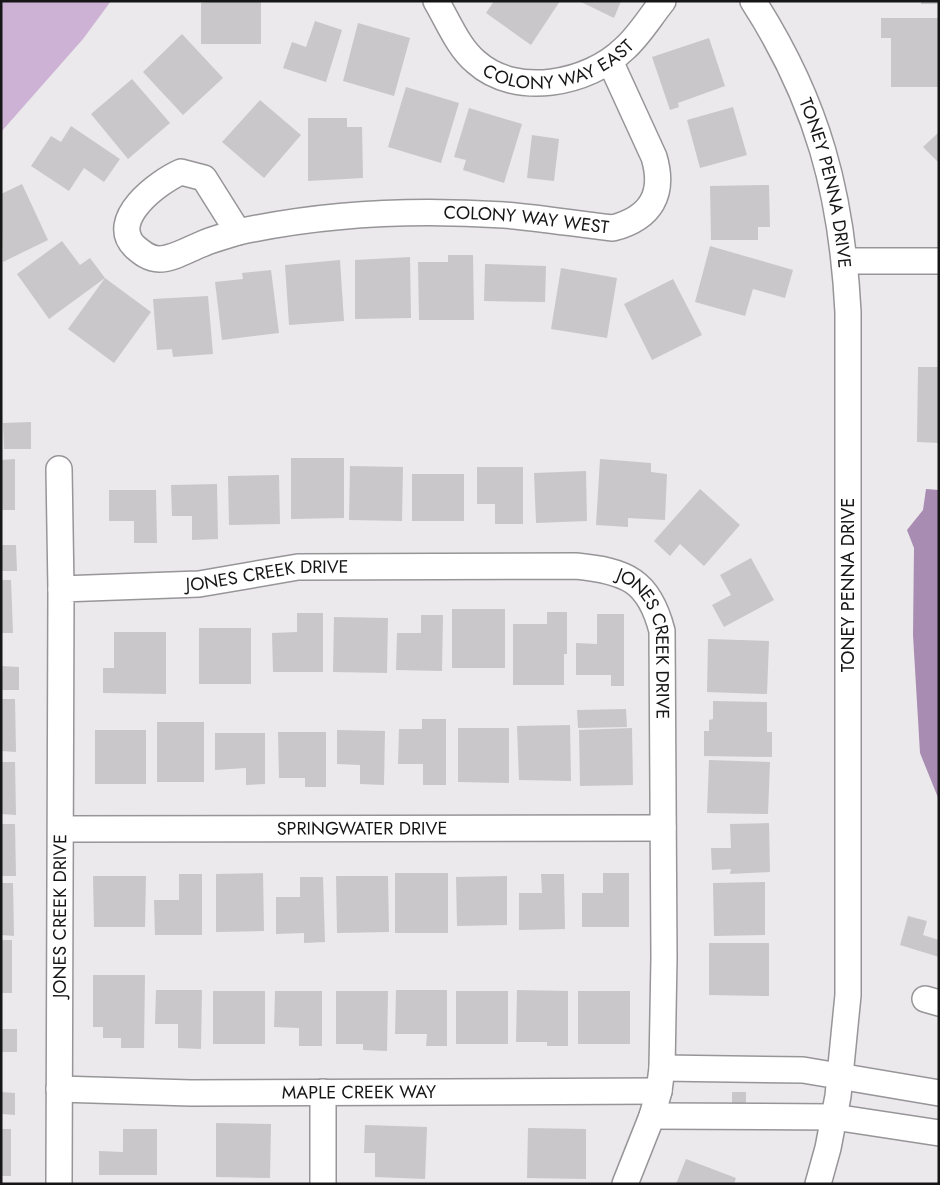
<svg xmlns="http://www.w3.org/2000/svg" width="940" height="1185" viewBox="0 0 940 1185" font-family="Jost,sans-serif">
<rect width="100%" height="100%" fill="#ebe9ec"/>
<polygon fill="#cdb2d5" points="1,1 111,1 83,39 1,132"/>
<polygon fill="#a88cb1" points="926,489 939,490 939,800 920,753 913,635 914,548 907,530 923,510"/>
<g fill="#c9c7ca">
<polygon points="211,1 261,1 261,44 201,44 201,3"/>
<polygon points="494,1 560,1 531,45 486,13"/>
<polygon points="579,1 621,1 614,18"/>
<rect x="921" y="1" width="18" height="3"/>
<polygon points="881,18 939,18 938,87 891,87 891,38 881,38"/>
<polygon points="315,21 342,30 326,82 283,68 292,42 306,47"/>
<polygon points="358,23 410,38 394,96 343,81"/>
<polygon points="182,34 223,78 183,115 143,72"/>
<polygon points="709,38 725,86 678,103 679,107 670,110 652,57"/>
<polygon points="132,79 170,123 128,159 91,114"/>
<polygon points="406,87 459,103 441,163 388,147"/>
<polygon points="260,100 301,135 264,178 222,142"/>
<polygon points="733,107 747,155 700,168 687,120"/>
<polygon points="469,108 522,124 504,183 463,170 466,160 454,157"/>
<polygon points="308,118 347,118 347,127 362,127 363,178 308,181"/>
<polygon points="71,126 120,159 104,182 84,168 69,191 31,166 51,136 61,142"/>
<polygon points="939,132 939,163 923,147"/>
<polygon points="532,135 559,139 554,181 527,178"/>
<polygon points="22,184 48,240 3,262 1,194"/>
<polygon points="769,185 770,227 758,227 758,240 711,240 710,186"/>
<polygon points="62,241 80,265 90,258 105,278 49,319 17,274"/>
<polygon points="710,246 793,270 785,298 753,289 745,316 695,302"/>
<polygon points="448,255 473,255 474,320 419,320 418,262 448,262"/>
<polygon points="410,257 411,318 355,319 355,260"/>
<polygon points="340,260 344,321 289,325 285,265"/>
<polygon points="485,264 546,266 545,302 484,301"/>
<polygon points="561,268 617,278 607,338 551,329"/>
<polygon points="271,270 279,333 222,340 215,282 243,279 242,273"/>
<polygon points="105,278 151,312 114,363 68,329"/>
<polygon points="673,279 702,335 652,360 624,304"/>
<polygon points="208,296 213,354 173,357 172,349 157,350 153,299"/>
<polygon points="918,367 939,367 939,443 917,442"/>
<polygon points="31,422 31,449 4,449 3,423"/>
<polygon points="291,458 344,458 344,518 291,519"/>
<polygon points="15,459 15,510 1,510 1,460"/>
<polygon points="600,459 651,463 651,472 667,474 665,520 628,518 628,527 596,525"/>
<polygon points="350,466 403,467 402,521 349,520"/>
<polygon points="477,467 523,467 523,524 495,524 495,504 477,504"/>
<polygon points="586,471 587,521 536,523 534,473"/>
<rect x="412" y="474" width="52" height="47"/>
<polygon points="279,475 280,524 229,525 228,476"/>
<polygon points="217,484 218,539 192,540 192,516 172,516 171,485"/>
<polygon points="700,489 740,525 704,566 680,544 670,556 654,541"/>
<polygon points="109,490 156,490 157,543 134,543 134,521 109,521"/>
<polygon points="1,545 16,545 17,571 1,571"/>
<polygon points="751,558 774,600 724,627 712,605 731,595 720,575"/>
<polygon points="1,580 11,580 13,633 1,633"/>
<rect x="452" y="609" width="53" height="59"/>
<polygon points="547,612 567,612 567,654 564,654 564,685 513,685 513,624 547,624"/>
<polygon points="297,613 323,613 323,672 273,672 272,633 297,632"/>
<polygon points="597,614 624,614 624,686 611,686 611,675 576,675 576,643 597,644"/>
<polygon points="421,615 443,615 442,671 396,670 397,633 421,633"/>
<polygon points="334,617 388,618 387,673 333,672"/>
<rect x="199" y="628" width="52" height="56"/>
<polygon points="114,632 166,632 166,694 103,693 103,668 114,668"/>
<polygon points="708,639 769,641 767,694 707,692"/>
<polygon points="1,666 19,667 19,690 1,690"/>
<polygon points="1,699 15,699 16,752 1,751"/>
<polygon points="713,701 767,702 767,732 772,732 772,757 704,756 704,731 709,731 709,720 713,719"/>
<polygon points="626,709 627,727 578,728 577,710"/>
<polygon points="422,719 446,719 446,785 423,785 423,764 398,764 399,729 422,729"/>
<rect x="157" y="722" width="47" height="60"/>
<polygon points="570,725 571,781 519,780 517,726"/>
<polygon points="458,728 509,728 509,783 458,782"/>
<polygon points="632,728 633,785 580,786 579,730"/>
<rect x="95" y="730" width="51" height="54"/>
<polygon points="337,730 385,731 384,785 360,784 360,765 337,764"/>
<polygon points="278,732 326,732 326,787 305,787 305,778 279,778"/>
<polygon points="215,733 265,733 265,784 246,785 246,768 215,770"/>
<polygon points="709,760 770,762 768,814 707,813"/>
<polygon points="1,762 15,762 16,815 1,814"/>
<polygon points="769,823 770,872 730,874 731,869 712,870 711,848 731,848 730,824"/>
<polygon points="1,824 15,824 16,876 1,876"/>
<polygon points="263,873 264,931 216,932 216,874"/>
<rect x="395" y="873" width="53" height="60"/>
<polygon points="603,873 629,873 629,927 582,927 582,893 603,893"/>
<polygon points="179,874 202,874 202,935 155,935 154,900 179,900"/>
<polygon points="541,874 564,874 565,929 519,930 519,893 542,893"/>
<polygon points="93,876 146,876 145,927 94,927"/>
<polygon points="336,876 388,876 389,932 337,933"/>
<polygon points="507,876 507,925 457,926 456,877"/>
<polygon points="300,877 323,877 325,942 304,943 304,933 276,934 276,897 300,897"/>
<polygon points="765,882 765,935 714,936 713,883"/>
<polygon points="1,883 13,883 14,936 1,935"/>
<polygon points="908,916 927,921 923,935 939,940 939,957 900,945"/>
<rect x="1" y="940" width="11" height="53"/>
<polygon points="709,943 769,943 769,996 709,995"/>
<polygon points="93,975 145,975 144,1048 121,1048 121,1038 103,1038 103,1027 93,1027"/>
<polygon points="156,990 202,990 201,1049 178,1048 178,1024 155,1024"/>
<polygon points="396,990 447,990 447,1046 426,1046 427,1034 395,1034"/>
<polygon points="517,990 568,991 568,1046 547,1046 547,1042 516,1042"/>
<rect x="213" y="991" width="52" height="53"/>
<polygon points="275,991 322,991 322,1046 299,1046 299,1028 274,1027"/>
<polygon points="336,991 388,991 387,1051 363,1050 363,1044 336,1044"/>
<rect x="456" y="991" width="52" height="53"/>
<rect x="578" y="991" width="52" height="53"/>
<rect x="1" y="1029" width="16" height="23"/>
<polygon points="1,1092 15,1093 15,1115 1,1114"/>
<rect x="732" y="1092" width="14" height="13"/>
<polygon points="216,1123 271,1124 270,1178 216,1177"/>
<polygon points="365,1125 427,1127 425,1179 375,1177 375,1153 364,1153"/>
<polygon points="528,1128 586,1129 586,1179 527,1178"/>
<rect x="1" y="1129" width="10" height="47"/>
<polygon points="123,1129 157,1129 157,1175 99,1175 99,1151 123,1152"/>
<polygon points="686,1159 736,1178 734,1184 676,1184"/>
</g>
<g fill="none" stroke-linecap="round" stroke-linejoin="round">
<defs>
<g id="minor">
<path id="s1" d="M436,1C448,21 458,47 476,62C516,98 588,84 624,49C639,36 650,17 663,1"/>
<path id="s2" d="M753,1C818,102 842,194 848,312V995L838,1096L828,1148L818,1184"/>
<path d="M181,172L204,178L238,232C226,236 213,239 202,244C189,249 173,259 159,259C149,259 142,253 135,247C107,220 158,182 181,172Z"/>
<path id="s3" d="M238,232C325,213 415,209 504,215C540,218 577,224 613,228C651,218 665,194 654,157L610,61"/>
<polyline points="845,261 939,261"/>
<polyline points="59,469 61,589"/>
<path id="s4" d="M62,829L663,828"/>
<polyline points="925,999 939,1003"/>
<polyline points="662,1068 803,1070 939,1093"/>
<path id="s5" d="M59,1089L191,1093L659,1091"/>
<polyline points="652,1116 834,1117 939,1133"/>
<path id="s6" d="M59,1184L61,589L199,584L298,567L576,566C626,571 649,580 662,631L664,958L662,1068L659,1091L652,1116L625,1184"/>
<polyline points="323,1184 323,1092"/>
</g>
</defs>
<use href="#minor" stroke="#979598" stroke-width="28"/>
<use href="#minor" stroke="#fff" stroke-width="25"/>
</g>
<g text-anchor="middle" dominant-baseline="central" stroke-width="4.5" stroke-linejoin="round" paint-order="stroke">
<g font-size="18" fill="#171617" stroke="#fff">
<text stroke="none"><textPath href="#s1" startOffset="164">COLONY WAY EAST</textPath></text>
<text stroke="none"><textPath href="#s2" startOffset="198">TONEY PENNA DRIVE</textPath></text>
<text stroke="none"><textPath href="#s3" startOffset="290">COLONY WAY WEST</textPath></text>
<text stroke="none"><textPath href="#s6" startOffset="802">JONES CREEK DRIVE</textPath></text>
<text transform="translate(848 585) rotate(-90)">TONEY PENNA DRIVE</text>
<text stroke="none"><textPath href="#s6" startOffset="1236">JONES CREEK DRIVE</textPath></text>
<text stroke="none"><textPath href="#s4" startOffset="300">SPRINGWATER DRIVE</textPath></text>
<text stroke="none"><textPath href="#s6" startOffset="268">JONES CREEK DRIVE</textPath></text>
<text stroke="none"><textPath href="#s5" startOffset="300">MAPLE CREEK WAY</textPath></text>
</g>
</g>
<rect width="940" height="1185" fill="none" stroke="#171617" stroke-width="5"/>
</svg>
